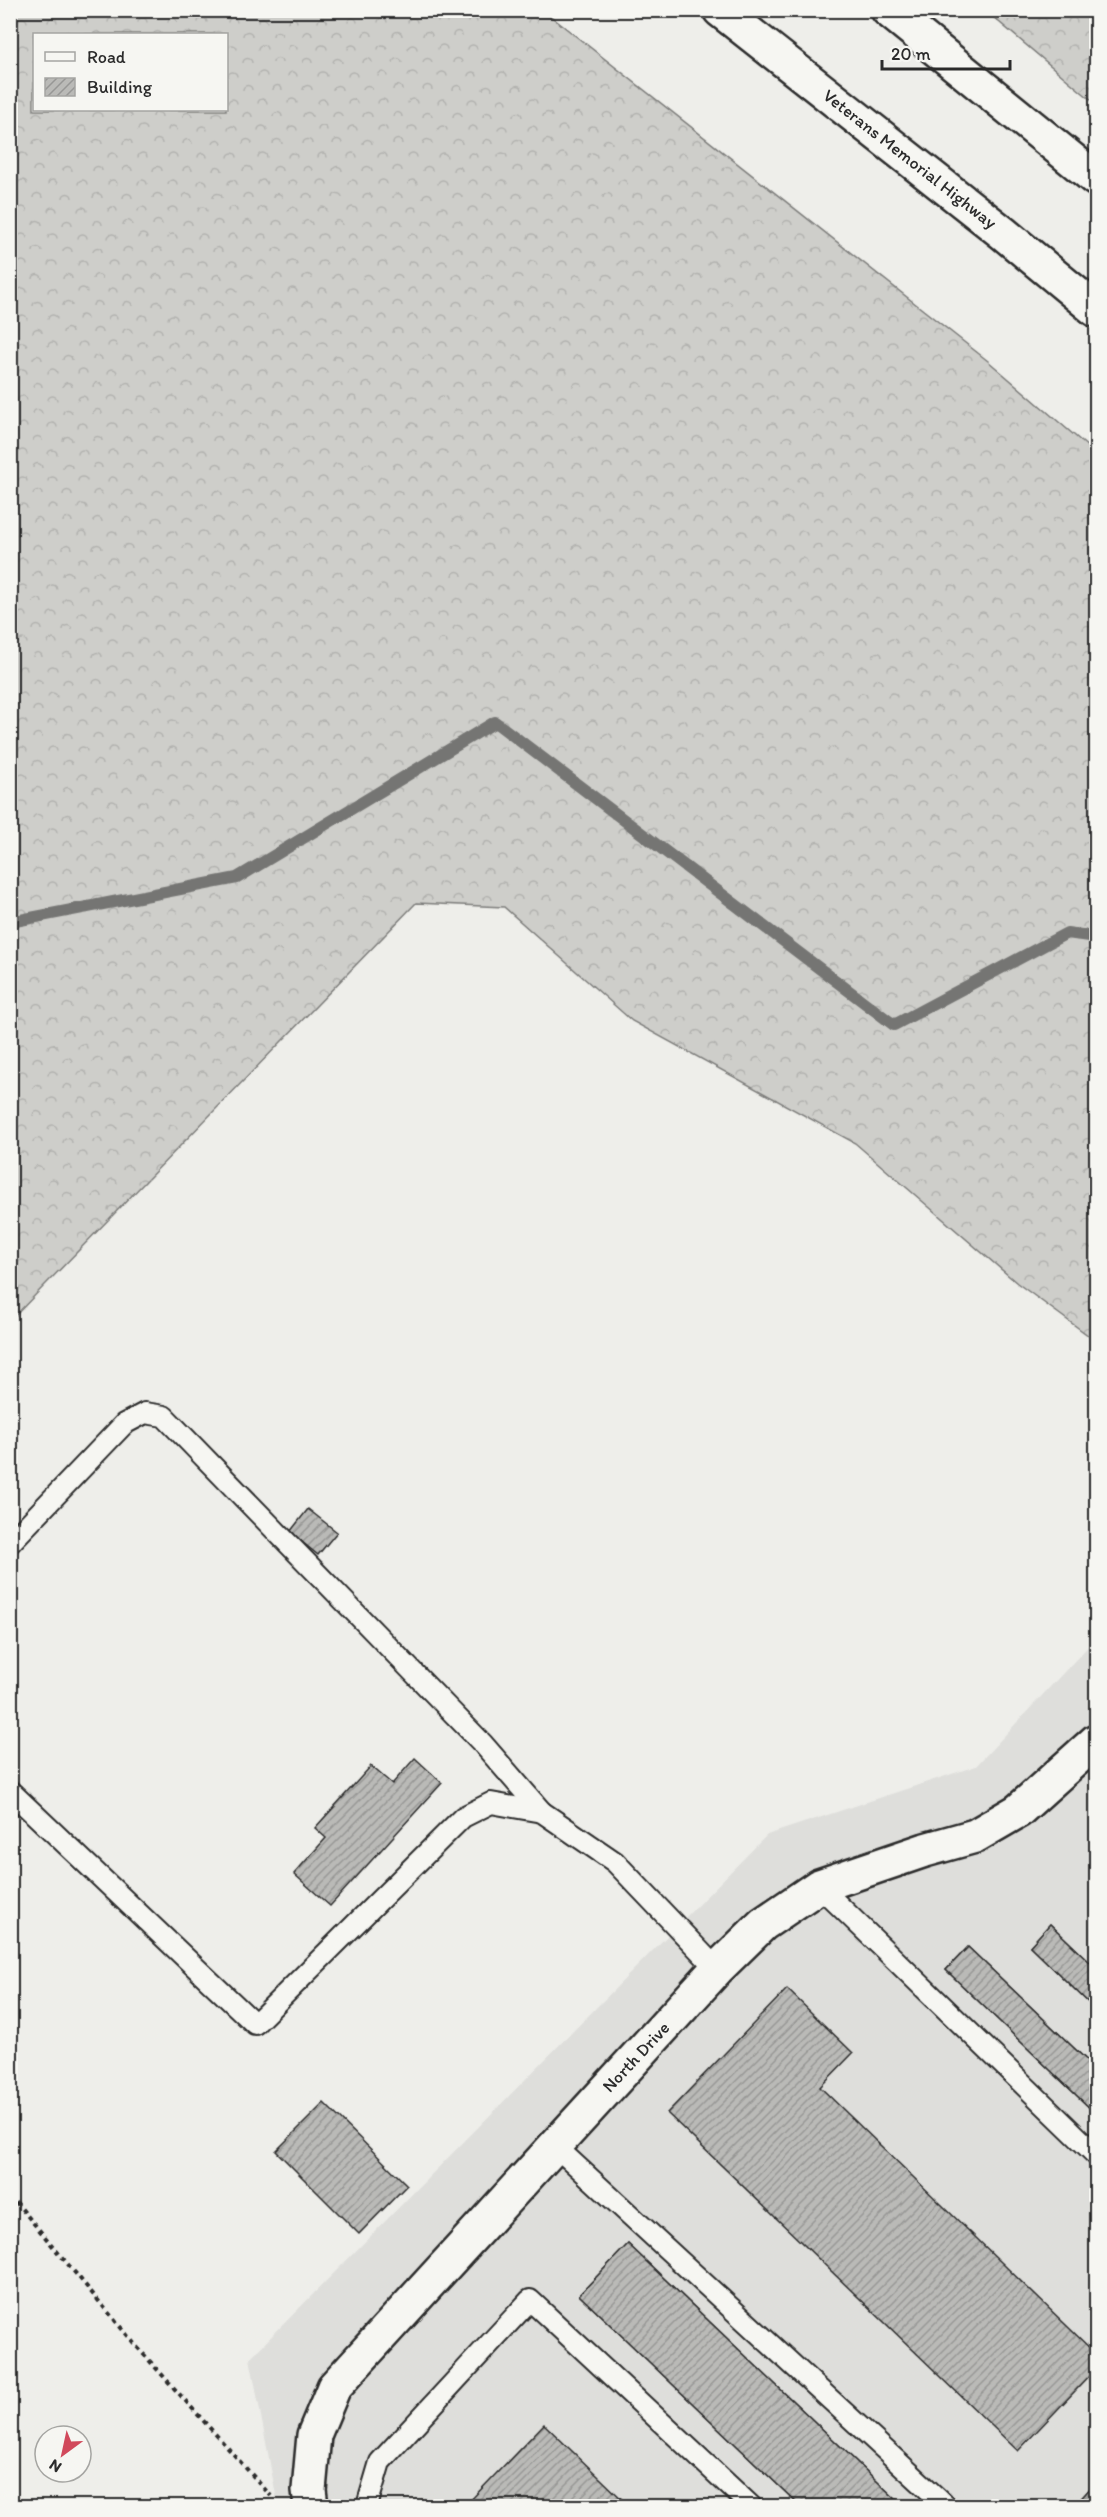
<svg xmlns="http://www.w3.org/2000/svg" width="1107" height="2517" viewBox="0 0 1107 2517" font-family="Itim,sans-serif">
<defs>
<pattern id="forest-crowns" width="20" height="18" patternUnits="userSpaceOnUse" patternTransform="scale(1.5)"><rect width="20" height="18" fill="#cececa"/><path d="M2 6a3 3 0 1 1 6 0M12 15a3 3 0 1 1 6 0" fill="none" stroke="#b1b1ae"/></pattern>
<pattern id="building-hatch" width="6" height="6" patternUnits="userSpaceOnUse" patternTransform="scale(1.5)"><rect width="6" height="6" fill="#babab7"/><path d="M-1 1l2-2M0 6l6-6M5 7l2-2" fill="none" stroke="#979795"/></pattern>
</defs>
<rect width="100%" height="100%" fill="#eeeeea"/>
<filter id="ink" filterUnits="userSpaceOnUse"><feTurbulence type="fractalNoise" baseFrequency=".0167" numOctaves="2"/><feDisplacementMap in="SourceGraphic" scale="12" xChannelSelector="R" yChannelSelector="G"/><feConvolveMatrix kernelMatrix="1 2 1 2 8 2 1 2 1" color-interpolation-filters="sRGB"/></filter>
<g filter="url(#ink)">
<polygon fill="#dededb" points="1096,1638 1096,2506 278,2506 250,2358 767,1835 976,1766"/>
<g fill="url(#forest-crowns)" stroke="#7c7c7a" stroke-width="1.5" fill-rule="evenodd">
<path d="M11,10L544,11L988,361L1096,454V1341L1017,1283L855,1143L632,1021L504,907L416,903L11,1320ZM34,34H226V110H34Z"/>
<polygon points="986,11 1096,11 1096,104"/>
</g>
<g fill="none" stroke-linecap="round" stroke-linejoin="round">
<polyline stroke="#757573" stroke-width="12" points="10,922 237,878 495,722 894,1025 1067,933 1096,937"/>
</g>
<g fill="url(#building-hatch)" stroke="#2b2b2b" stroke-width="1.5">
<polygon points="308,1509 337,1532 318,1555 290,1532"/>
<polygon points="415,1758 442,1783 330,1906 294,1874 326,1838 315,1828 371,1766 392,1784"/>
<polygon points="1050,1924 1096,1968 1096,2010 1030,1946"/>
<polygon points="1050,1924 1096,1968 1096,2010 1030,1946"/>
<polygon points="968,1947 1096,2069 1096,2114 946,1970"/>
<polygon points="968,1947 1096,2069 1096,2114 946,1970"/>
<polygon points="787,1989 853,2053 820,2087 1096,2354 1096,2369 1018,2451 667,2113"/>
<polygon points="324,2103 407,2185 359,2234 276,2151"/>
<polygon points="628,2244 903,2506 800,2506 579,2295"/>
<polygon points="628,2244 903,2506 800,2506 579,2295"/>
<polygon points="544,2424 629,2506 465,2506"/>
<polygon points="1096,2482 1096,2506 1079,2506 1076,2504"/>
<polygon points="1096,2482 1096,2506 1079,2506 1076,2504"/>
</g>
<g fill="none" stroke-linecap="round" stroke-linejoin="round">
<defs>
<g id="lane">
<polyline points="10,1543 124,1424 145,1413 164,1416 483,1744 542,1812"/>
<polyline points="10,1791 255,2024 463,1817 491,1803 542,1812 615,1862 717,1969"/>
<polyline points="819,1886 1096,2155"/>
<polyline points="554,2145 946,2506"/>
<polyline points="367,2506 380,2462 530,2300 751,2506"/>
</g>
<polyline id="secondary" points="311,2506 309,2490 314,2435 334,2387 717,1969 763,1924 819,1886 925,1850 975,1836 1018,1811 1096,1741"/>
<g id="highway">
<polyline points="720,10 1003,233 1096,310"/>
<polyline points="888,10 1096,179"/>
</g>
</defs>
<use href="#lane" stroke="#2b2b2b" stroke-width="24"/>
<use href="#secondary" stroke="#2b2b2b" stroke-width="38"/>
<use href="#highway" stroke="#2b2b2b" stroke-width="38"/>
<polyline stroke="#2b2b2b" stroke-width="4" stroke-dasharray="4.5 4.5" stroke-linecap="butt" points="10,2195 138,2348 271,2496"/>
<use href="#lane" stroke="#f6f6f2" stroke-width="20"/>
<use href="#secondary" stroke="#f6f6f2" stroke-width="33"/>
<use href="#highway" stroke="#f6f6f2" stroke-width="33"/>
</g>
</g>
<g text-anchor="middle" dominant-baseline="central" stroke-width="4.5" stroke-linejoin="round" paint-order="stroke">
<g font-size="18" fill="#2b2b2b" stroke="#f6f6f2">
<text transform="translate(910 159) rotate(38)">Veterans Memorial Highway</text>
<text transform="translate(636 2057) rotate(-47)">North Drive</text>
</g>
</g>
<rect width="1107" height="2517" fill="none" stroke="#f6f6f2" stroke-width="36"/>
<rect x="18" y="18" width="1071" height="2481" fill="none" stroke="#2b2b2b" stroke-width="2" filter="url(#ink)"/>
<rect x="33" y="33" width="195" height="78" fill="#f6f6f2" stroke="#a5a5a2" stroke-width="1.5"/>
<rect x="45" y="52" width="30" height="9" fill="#f6f6f2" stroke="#a5a5a2" stroke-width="1.5"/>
<text x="87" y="63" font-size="18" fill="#2b2b2b">Road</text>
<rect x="45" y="78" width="30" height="18" fill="url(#building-hatch)" stroke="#a5a5a2" stroke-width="1.5"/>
<text x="87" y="93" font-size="18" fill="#2b2b2b">Building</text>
<g transform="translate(63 2454) rotate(213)"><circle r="28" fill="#f6f6f2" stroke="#a5a5a2" stroke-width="1.5"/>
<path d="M0-4.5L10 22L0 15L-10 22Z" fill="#d1495b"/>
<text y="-9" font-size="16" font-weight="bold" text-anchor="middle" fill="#2b2b2b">N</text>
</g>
<path d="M882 60v9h128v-9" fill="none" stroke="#2b2b2b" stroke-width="3"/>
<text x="891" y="60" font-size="18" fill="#2b2b2b" stroke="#f6f6f2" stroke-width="4.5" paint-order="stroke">20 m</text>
</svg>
